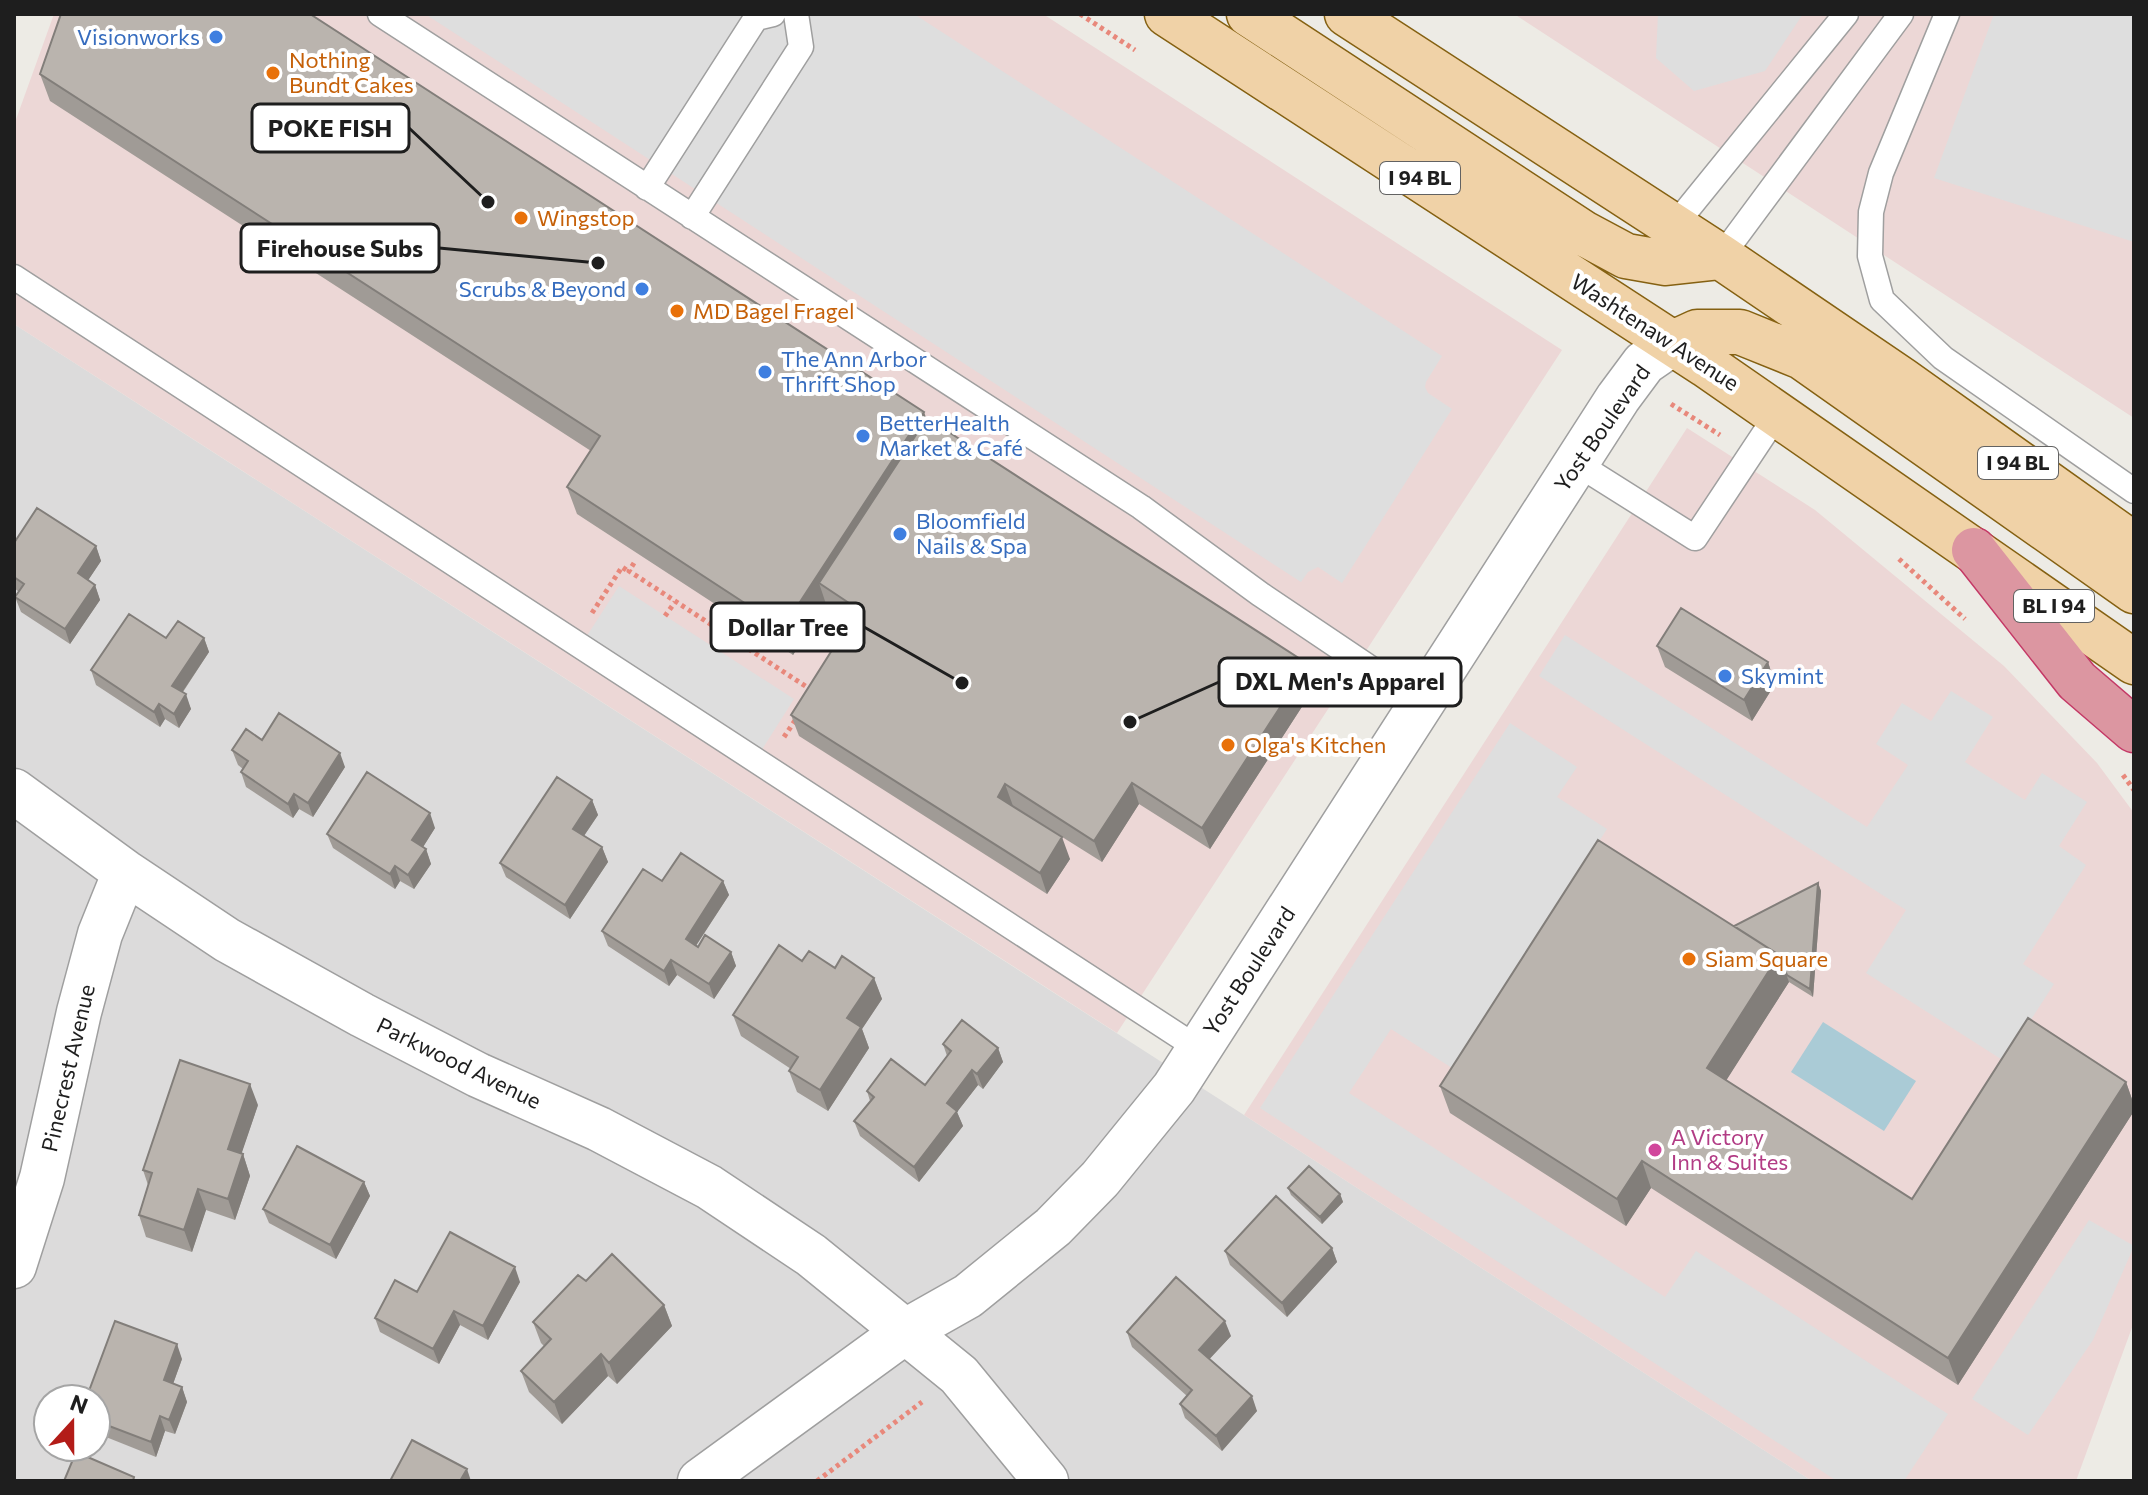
<svg xmlns="http://www.w3.org/2000/svg" width="2148" height="1495" font-family="Commissioner,sans-serif">
<rect width="100%" height="100%" fill="#edebe5"/>
<path fill="#dcdbdb" fill-rule="evenodd" d="M 14,324 L 1244,1115 L 1812,1481 L 14,1481 ZM 48,1399 L 96,1399 L 96,1447 L 48,1447 Z"/>
<path fill="#ecd7d6" d="M 54,14 L 1043,14 L 1562,350 L 1117,1033 L 14,324 L 14,125 Z
M 1514,14 L 2134,14 L 2134,418 Z
M 1687,428 L 1815,510 L 2004,666 L 2097,763 L 2134,813 L 2134,1322 L 2076,1481 L 1812,1481 L 1244,1115 Z"/>
<path fill="#dedede" d="M 425,14 L 914,14 L 1442,356 L 1426,382 L 1425,387 L 1428,393 L 1452,409 L 1342,583 L 1318,567 L 1308,572 L 1301,582 Z
M 1658,14 L 1803,14 L 1765,71 L 1694,91 L 1656,58 Z
M 1994,14 L 2134,14 L 2134,242 L 1934,178 Z
M 619,586 L 794,699 L 756,759 L 581,645 Z
M 1565,635 L 1867,827 L 1908,765 L 1876,744 L 1902,703 L 1931,721 L 1951,691 L 1993,717 L 1965,762 L 2025,800 L 2042,773 L 2087,802 L 2059,846 L 2086,865 L 2023,964 L 2054,984 L 2004,1061 L 1866,973 L 1906,910 L 1539,676 Z
M 1510,723 L 1577,767 L 1557,797 L 1607,829 L 1452,1068 L 1391,1029 L 1349,1093 L 1665,1297 L 1696,1251 L 1948,1414 L 1904,1481 L 1837,1481 L 1260,1108 Z
M 2089,1220 L 2134,1246 L 2093,1340 L 2028,1435 L 1972,1399 Z"/>
<path fill="#aacbd6" d="M 1823,1022 L 1916,1081 L 1884,1131 L 1791,1072 Z"/>
<g fill="none" stroke-linecap="round" stroke-linejoin="round">
<g stroke="#9f9f9f" stroke-width="27">
<path id="lane" d="M 380,14 L 1141,507 L 1260,594 L 1422,703
M 1947,14 L 1881,173 L 1871,212 L 1870,256 L 1882,300 L 1943,358 L 2134,491
M 647,188 L 756,18 L 773,14
M 692,217 L 801,47 L 796,14
M 1674,226 L 1846,14
M 1721,257 L 1901,14
M 14,277 L 1199,1049
M 1576,463 L 1695,538 L 1778,413"/>
</g>
<g stroke="#9f9f9f" stroke-width="47">
<path id="street" d="M 14,791 L 125,872 L 227,940 L 362,1015 L 478,1075 L 599,1129 L 709,1187 L 811,1255 L 959,1375 L 1046,1481
M 14,1266 L 42,1178 L 79,1012 L 100,934 L 125,872
M 700,1481 L 906,1331 L 968,1296 L 1053,1227 L 1100,1179 L 1174,1088 L 1618,398 L 1644,363 L 1673,343"/>
</g>
<g stroke="#856112" stroke-width="47">
<path id="primary" d="M 1167,14 L 1706,365 L 2134,662
M 1249,14 L 1583,233 L 1626,256 L 1666,263 L 1721,257
M 1347,14 L 1721,257 L 1902,380 L 2134,545
M 1673,343 L 1697,332 L 1740,332 L 1802,357 L 2134,591"/>
</g>
<g stroke="#c43966" stroke-width="47">
<path id="highway" d="M 1974,550 L 2077,681 L 2134,730"/>
</g>
<path stroke="#e8887b" stroke-width="5" stroke-dasharray="4 4" stroke-linecap="butt" d="M 1080,14 L 1135,50
M 1671,404 L 1720,435
M 1899,559 L 1965,619
M 634,563 L 629,571 L 813,691
M 592,613 L 622,567 L 628,571
M 665,616 L 675,602
M 712,646 L 721,631
M 784,737 L 796,719
M 2123,775 L 2134,790
M 817,1481 L 922,1402"/>
<use href="#lane" stroke="#fff" stroke-width="24"/>
<use href="#street" stroke="#fff" stroke-width="44"/>
<use href="#primary" stroke="#f0d2a7" stroke-width="44"/>
<use href="#highway" stroke="#dc96a1" stroke-width="44"/>
</g>
<path fill="#a09b96" d="M 40,74 L 927,418 L 1316,685 L 1210,849 L 1139,804 L 1102,862 L 1013,806 L 1070,859 L 1047,894 L 799,736 L 791,715 L 851,620 L 826,604 L 793,655 L 577,514 L 567,487 L 591,451 L 50,101 Z
M 14,543 L 96,546 L 101,561 L 88,580 L 95,585 L 100,600 L 70,644 L 21,612 L 15,597 L 19,592 L 14,588 Z
M 166,638 L 204,638 L 209,652 L 183,692 L 191,709 L 179,728 L 165,719 L 160,727 L 96,685 L 91,670 Z
M 1657,646 L 1768,662 L 1775,684 L 1752,721 L 1665,667 Z
M 262,740 L 345,767 L 313,817 L 299,809 L 293,818 L 246,787 L 241,772 L 243,769 L 238,765 L 232,750 Z
M 592,800 L 598,815 L 584,836 L 602,847 L 608,862 L 570,919 L 506,877 L 500,863 Z
M 435,828 L 423,847 L 426,849 L 431,864 L 414,889 L 400,881 L 395,889 L 333,848 L 327,834 Z
M 662,881 L 723,881 L 729,895 L 696,946 L 731,952 L 736,966 L 714,999 L 677,975 L 669,986 L 608,946 L 602,931 Z
M 1818,883 L 1821,891 L 1813,997 L 1789,982 L 1726,1080 L 1912,1199 L 2126,1082 L 2134,1105 L 2134,1111 L 1958,1385 L 1651,1188 L 1626,1226 L 1450,1113 L 1440,1086 L 1734,926 Z
M 802,961 L 874,978 L 882,999 L 862,1029 L 869,1048 L 828,1111 L 797,1092 L 789,1071 L 791,1069 L 741,1036 L 733,1015 Z
M 943,1044 L 998,1048 L 1003,1062 L 983,1089 L 978,1085 L 957,1112 L 963,1126 L 919,1182 L 860,1136 L 854,1121 L 870,1101 L 867,1091 L 925,1085 L 947,1056 Z
M 258,1105 L 241,1154 L 243,1154 L 250,1176 L 235,1220 L 206,1210 L 192,1252 L 146,1237 L 139,1215 L 148,1185 L 143,1170 Z
M 364,1182 L 370,1196 L 336,1259 L 269,1223 L 263,1209 Z
M 1288,1188 L 1340,1194 L 1343,1202 L 1322,1224 L 1291,1195 Z
M 1332,1248 L 1337,1262 L 1287,1317 L 1230,1265 L 1225,1251 Z
M 586,1281 L 664,1305 L 672,1326 L 617,1384 L 608,1376 L 562,1424 L 529,1392 L 521,1371 L 544,1346 L 541,1343 L 533,1322 Z
M 520,1282 L 488,1340 L 460,1325 L 439,1364 L 380,1332 L 375,1318 L 417,1292 Z
M 1127,1332 L 1231,1336 L 1209,1359 L 1257,1411 L 1222,1451 L 1185,1418 L 1180,1404 L 1187,1396 L 1132,1347 Z
M 182,1359 L 173,1384 L 182,1387 L 187,1402 L 175,1434 L 165,1431 L 156,1457 L 96,1433 L 96,1399 Z"/>
<path fill="#827e7a" d="M 924,412 L 934,439 L 819,583 L 826,604 L 793,655 L 783,628 Z
M 96,546 L 101,561 L 83,588 L 78,573 Z
M 95,585 L 100,600 L 70,644 L 65,629 Z
M 204,638 L 209,652 L 177,700 L 172,686 Z
M 1768,662 L 1775,684 L 1752,721 L 1744,700 Z
M 1308,664 L 1316,685 L 1210,849 L 1202,828 Z
M 186,694 L 191,709 L 179,728 L 174,714 Z
M 159,704 L 165,719 L 160,727 L 154,712 Z
M 340,753 L 345,767 L 313,817 L 308,803 Z
M 1132,783 L 1139,804 L 1102,862 L 1094,841 Z
M 1005,784 L 1013,806 L 998,797 Z
M 294,794 L 299,809 L 293,818 L 288,804 Z
M 592,800 L 598,815 L 579,843 L 573,829 Z
M 430,813 L 435,828 L 418,855 L 412,840 Z
M 1062,837 L 1070,859 L 1047,894 L 1040,873 Z
M 602,847 L 608,862 L 570,919 L 565,905 Z
M 426,849 L 431,864 L 414,889 L 408,875 Z
M 395,866 L 400,881 L 395,889 L 390,874 Z
M 723,881 L 729,895 L 691,953 L 686,939 Z
M 1818,883 L 1821,891 L 1813,997 L 1810,989 Z
M 731,952 L 736,966 L 714,999 L 709,984 Z
M 1779,955 L 1789,982 L 1717,1095 L 1707,1068 Z
M 671,960 L 677,975 L 669,986 L 664,971 Z
M 874,978 L 882,999 L 862,1029 L 869,1048 L 828,1111 L 820,1090 L 847,1018 Z
M 998,1048 L 1003,1062 L 983,1089 L 977,1074 Z
M 972,1070 L 978,1085 L 957,1112 L 963,1126 L 919,1182 L 914,1167 L 947,1103 Z
M 2126,1082 L 2134,1105 L 2134,1111 L 1958,1385 L 1948,1358 Z
M 250,1084 L 258,1105 L 236,1170 L 228,1149 Z
M 243,1154 L 250,1176 L 235,1220 L 228,1199 Z
M 1642,1161 L 1651,1188 L 1626,1226 L 1617,1199 Z
M 364,1182 L 370,1196 L 336,1259 L 330,1245 Z
M 198,1189 L 206,1210 L 192,1252 L 184,1230 Z
M 1340,1194 L 1343,1202 L 1322,1224 L 1320,1217 Z
M 1332,1248 L 1337,1262 L 1287,1317 L 1282,1303 Z
M 515,1267 L 520,1282 L 488,1340 L 483,1326 Z
M 664,1305 L 672,1326 L 617,1384 L 609,1363 Z
M 454,1311 L 460,1325 L 439,1364 L 433,1349 Z
M 1225,1321 L 1231,1336 L 1204,1365 L 1199,1350 Z
M 177,1344 L 182,1359 L 169,1395 L 164,1380 Z
M 601,1354 L 608,1376 L 562,1424 L 554,1402 Z
M 182,1387 L 187,1402 L 175,1434 L 169,1420 Z
M 1252,1396 L 1257,1411 L 1222,1451 L 1216,1436 Z
M 160,1416 L 165,1431 L 156,1457 L 151,1442 Z
M 467,1469 L 471,1481 L 460,1481 Z"/>
<path fill="#bab4ae" stroke="#827e7a" stroke-width="2" d="M 61,14 L 310,14 L 924,412 L 783,628 L 567,487 L 600,436 L 40,74 Z
M 927,418 L 1308,664 L 1202,828 L 1132,783 L 1094,841 L 1005,784 L 998,797 L 1062,837 L 1040,873 L 791,715 L 858,609 L 819,583 Z
M 37,508 L 96,546 L 78,573 L 95,585 L 65,629 L 15,597 L 24,584 L 14,577 L 14,543 Z
M 1681,608 L 1768,662 L 1744,700 L 1657,646 Z
M 129,614 L 166,638 L 178,621 L 204,638 L 172,686 L 186,694 L 174,714 L 159,704 L 154,712 L 91,670 Z
M 279,713 L 340,753 L 308,803 L 294,794 L 288,804 L 241,772 L 248,761 L 232,750 L 246,729 L 262,740 Z
M 367,772 L 430,813 L 412,840 L 426,849 L 408,875 L 395,866 L 390,874 L 327,834 Z
M 557,777 L 592,800 L 573,829 L 602,847 L 565,905 L 500,863 Z
M 1598,840 L 1779,955 L 1707,1068 L 1912,1199 L 2028,1018 L 2126,1082 L 1948,1358 L 1642,1161 L 1617,1199 L 1440,1086 Z
M 681,853 L 723,881 L 686,939 L 698,947 L 705,935 L 731,952 L 709,984 L 671,960 L 664,971 L 602,931 L 643,869 L 662,881 Z
M 1818,883 L 1810,989 L 1787,975 L 1779,955 L 1734,926 Z
M 779,945 L 802,961 L 809,951 L 835,968 L 842,956 L 874,978 L 847,1018 L 861,1027 L 820,1090 L 789,1071 L 798,1057 L 733,1015 Z
M 962,1020 L 998,1048 L 977,1074 L 972,1070 L 947,1103 L 957,1111 L 914,1167 L 854,1121 L 874,1097 L 867,1091 L 891,1059 L 925,1085 L 951,1051 L 943,1044 Z
M 180,1060 L 250,1084 L 228,1149 L 243,1154 L 228,1199 L 198,1189 L 184,1230 L 139,1215 L 152,1173 L 143,1170 Z
M 297,1146 L 364,1182 L 330,1245 L 263,1209 Z
M 1309,1166 L 1340,1194 L 1320,1217 L 1288,1188 Z
M 1276,1196 L 1332,1248 L 1282,1303 L 1225,1251 Z
M 450,1232 L 515,1267 L 483,1326 L 454,1311 L 433,1349 L 375,1318 L 395,1280 L 417,1292 Z
M 612,1254 L 664,1305 L 609,1363 L 601,1354 L 554,1402 L 521,1371 L 551,1339 L 533,1322 L 578,1275 L 586,1281 Z
M 1176,1277 L 1225,1321 L 1199,1350 L 1252,1396 L 1216,1436 L 1180,1404 L 1192,1390 L 1127,1332 Z
M 115,1321 L 177,1344 L 164,1380 L 182,1387 L 169,1420 L 160,1416 L 151,1442 L 96,1421 L 96,1399 L 86,1399 Z
M 412,1440 L 467,1469 L 460,1481 L 390,1481 Z
M 76,1452 L 134,1477 L 133,1481 L 64,1481 Z"/>
<g fill="#3f7fe0" stroke="#fff" stroke-width="3">
<circle cx="216" cy="37" r="8"/>
<circle cx="642" cy="289" r="8"/>
<circle cx="765" cy="372" r="8"/>
<circle cx="863" cy="436" r="8"/>
<circle cx="900" cy="534" r="8"/>
<circle cx="1725" cy="676" r="8"/>
</g>
<g fill="#e8710a" stroke="#fff" stroke-width="3">
<circle cx="273" cy="73" r="8"/>
<circle cx="521" cy="218" r="8"/>
<circle cx="677" cy="311" r="8"/>
<circle cx="1228" cy="745" r="8"/>
<circle cx="1689" cy="959" r="8"/>
</g>
<circle fill="#d1479c" stroke="#fff" stroke-width="3" cx="1655" cy="1150" r="8"/>
<g text-anchor="middle" stroke-width="8" stroke-linejoin="round" paint-order="stroke">
<g fill="#fff" stroke="#626262" stroke-width="2">
<rect x="1380" y="162" width="80" height="32" rx="6"/>
<rect x="1978" y="447" width="80" height="32" rx="6"/>
<rect x="2014" y="590" width="80" height="32" rx="6"/>
</g>
<g font-size="20" font-weight="bold" fill="#1e1e1e">
<text x="1420" y="185">I 94 BL</text>
<text x="2018" y="470">I 94 BL</text>
<text x="2054" y="613">BL I 94</text>
</g>
<g font-size="22" fill="#366cbe" stroke="#fff" text-anchor="start">
<text x="200" y="45" text-anchor="end">Visionworks</text>
<text x="626" y="297" text-anchor="end">Scrubs &amp; Beyond</text>
<text x="781" y="367">The Ann Arbor<tspan x="781" dy="25">Thrift Shop</tspan></text>
<text x="879" y="431">BetterHealth<tspan x="879" dy="25">Market &amp; Café</tspan></text>
<text x="916" y="529">Bloomfield<tspan x="916" dy="25">Nails &amp; Spa</tspan></text>
<text x="1741" y="684">Skymint</text>
</g>
<g font-size="22" fill="#c56008" stroke="#fff" text-anchor="start">
<text x="289" y="68">Nothing<tspan x="289" dy="25">Bundt Cakes</tspan></text>
<text x="537" y="226">Wingstop</text>
<text x="693" y="319">MD Bagel Fragel</text>
<text x="1244" y="753">Olga's Kitchen</text>
<text x="1705" y="967">Siam Square</text>
</g>
<g font-size="22" fill="#1e1e1e" stroke="#fff">
<text transform="translate(1655 332) rotate(33)" y="8">Washtenaw Avenue</text>
<text transform="translate(1602 428) rotate(-55)" y="8">Yost Boulevard</text>
<text transform="translate(1249 971) rotate(-57)" y="8">Yost Boulevard</text>
<text transform="translate(459 1063) rotate(26)" y="8">Parkwood Avenue</text>
<text transform="translate(68 1068) rotate(-77)" y="8">Pinecrest Avenue</text>
</g>
<g font-size="22" fill="#b23c85" stroke="#fff" text-anchor="start">
<text x="1671" y="1145">A Victory<tspan x="1671" dy="25">Inn &amp; Suites</tspan></text>
</g>
</g>
<path fill="none" stroke="#1e1e1e" stroke-width="3" d="M488 202L409 128M598 263L439 248M962 683L864 627M1130 722L1219 682"/>
<g fill="#1e1e1e" stroke="#fff" stroke-width="3">
<circle cx="488" cy="202" r="8"/>
<circle cx="598" cy="263" r="8"/>
<circle cx="962" cy="683" r="8"/>
<circle cx="1130" cy="722" r="8"/>
</g>
<g fill="#fff" stroke="#1e1e1e" stroke-width="3">
<rect x="252" y="104" width="157" height="48" rx="8"/>
<rect x="241" y="224" width="198" height="48" rx="8"/>
<rect x="711" y="603" width="153" height="48" rx="8"/>
<rect x="1219" y="658" width="242" height="48" rx="8"/>
</g>
<g font-size="24" text-anchor="middle" font-weight="bold" fill="#1e1e1e">
<text x="330" y="137">POKE FISH</text>
<text x="340" y="257">Firehouse Subs</text>
<text x="788" y="636">Dollar Tree</text>
<text x="1340" y="690">DXL Men's Apparel</text>
</g>
<rect width="2148" height="1495" fill="none" stroke="#1e1e1e" stroke-width="32"/>
<g transform="translate(72 1423) rotate(21)"><circle r="38" fill="#ffffff" stroke="#a5a5a5" stroke-width="2"/>
<path d="M0-6L14 30L0 20L-14 30Z" fill="#b31c18"/>
<text y="-12" font-size="22" font-weight="bold" text-anchor="middle" fill="#1e1e1e">N</text>
</g>
</svg>
